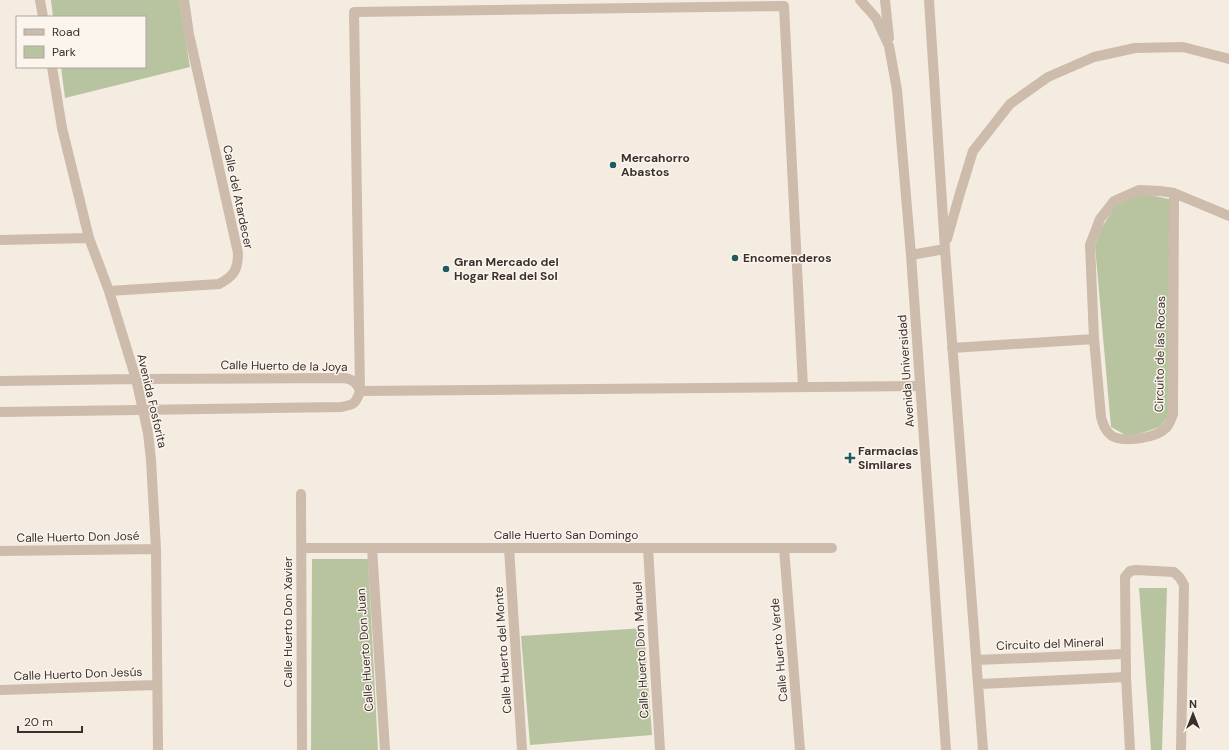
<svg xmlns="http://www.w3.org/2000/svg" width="1229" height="750" font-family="'DM Sans',sans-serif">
<rect width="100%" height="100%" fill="#f4ebe1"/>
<path fill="#b8c4a0" d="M 51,0 L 179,0 L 190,67 L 65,98 L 61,67 L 145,67 L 145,17 L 53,17 Z
M 1141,193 L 1169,199 L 1170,414 L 1160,427 L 1129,437 L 1111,427 L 1095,246 L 1102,227 L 1115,206 Z
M 312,559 L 368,559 L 378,750 L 311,750 Z
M 1139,588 L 1167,588 L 1162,750 L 1151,750 Z
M 644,628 L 652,735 L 530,745 L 521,636 Z"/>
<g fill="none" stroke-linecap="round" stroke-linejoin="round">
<path stroke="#cdbbac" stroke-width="10" d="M 803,387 L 784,6 L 354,12 L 360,391 L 920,386"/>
<path stroke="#cdbbac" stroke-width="10" d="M 40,0 L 43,17
M 860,0 L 876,18 L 889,46 L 897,90 L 911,255 L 946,750
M 885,0 L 889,38
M 929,0 L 945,249 L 983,750
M 52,67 L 62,128 L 89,238 L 109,291 L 136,379 L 148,433 L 151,460 L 156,549 L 158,750
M 1174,193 L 1173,414 C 1171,419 1170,424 1166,428 C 1156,438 1124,443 1112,436 C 1105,431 1103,424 1101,417 L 1094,339 L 1090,245 L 1100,219 L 1114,201 L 1139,190 L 1160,191 L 1174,193 L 1229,216
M 947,239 L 960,193 L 973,151 L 1010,104 L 1048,77 L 1094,57 L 1135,48 L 1183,47 L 1229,59
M 0,240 L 89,238
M 911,255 L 945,249
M 109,291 L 219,284 C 234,276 238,270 238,253 L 189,34 L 184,0
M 952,348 L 1094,339
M 0,381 L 136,379 L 344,378 C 353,379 357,383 360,391 C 356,404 353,405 341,407 L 0,412
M 301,494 L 302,750
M 301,548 L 832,548
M 372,548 L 385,750
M 509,548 L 522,750
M 648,548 L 660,750
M 784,548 L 800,750
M 0,551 L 156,549
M 977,660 L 1125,654
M 979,684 L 1126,677
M 0,690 L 157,685
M 1130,750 L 1126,677 L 1125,577 L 1130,571 L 1136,570 L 1174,572 L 1180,578 L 1184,585 L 1181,750"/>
</g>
<g fill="#1f5a5e" stroke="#fbf5ee" stroke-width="1.5">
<circle cx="613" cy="165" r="4"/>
<circle cx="735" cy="258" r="4"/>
<circle cx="446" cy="269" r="4"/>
<path d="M848 452h4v4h4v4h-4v4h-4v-4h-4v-4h4z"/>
</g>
<g text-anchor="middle" stroke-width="3" stroke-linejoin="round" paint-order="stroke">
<g font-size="12" font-weight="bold" fill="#3b302b" stroke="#fbf5ee" text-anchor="start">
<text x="621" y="162">Mercahorro<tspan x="621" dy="14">Abastos</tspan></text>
<text x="743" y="262">Encomenderos</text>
<text x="454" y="266">Gran Mercado del<tspan x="454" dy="14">Hogar Real del Sol</tspan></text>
<text x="858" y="455">Farmacias<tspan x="858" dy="14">Similares</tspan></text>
</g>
<g font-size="12" fill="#3b302b" stroke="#fbf5ee">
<text transform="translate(238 197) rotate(78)" y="4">Calle del Atardecer</text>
<text transform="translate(1160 354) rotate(-89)" y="4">Circuito de las Rocas</text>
<text transform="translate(284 366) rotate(1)" y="4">Calle Huerto de la Joya</text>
<text transform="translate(906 371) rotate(-94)" y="4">Avenida Universidad</text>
<text transform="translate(152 401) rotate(77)" y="4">Avenida Fosforita</text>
<text x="566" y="539">Calle Huerto San Domingo</text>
<text transform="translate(78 537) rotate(-1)" y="4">Calle Huerto Don José</text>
<text transform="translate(288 622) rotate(-90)" y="4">Calle Huerto Don Xavier</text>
<text transform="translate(1050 644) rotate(-2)" y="4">Circuito del Mineral</text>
<text transform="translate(365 650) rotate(-94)" y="4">Calle Huerto Don Juan</text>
<text transform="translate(503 650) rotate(-94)" y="4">Calle Huerto del Monte</text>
<text transform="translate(641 650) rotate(-93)" y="4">Calle Huerto Don Manuel</text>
<text transform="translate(779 650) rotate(-95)" y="4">Calle Huerto Verde</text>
<text transform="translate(78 674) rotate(-2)" y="4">Calle Huerto Don Jesús</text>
</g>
</g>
<rect x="16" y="16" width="130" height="52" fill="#fbf5ee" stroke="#aea6a0"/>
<rect x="24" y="29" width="20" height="6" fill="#cdbbac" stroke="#aea6a0"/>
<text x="52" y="36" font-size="12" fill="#3b302b">Road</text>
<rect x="24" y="46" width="20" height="12" fill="#b8c4a0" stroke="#aea6a0"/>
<text x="52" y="56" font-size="12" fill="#3b302b">Park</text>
<g transform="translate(1193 714)" stroke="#fbf5ee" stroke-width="3" paint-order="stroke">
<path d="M0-3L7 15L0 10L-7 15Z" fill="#3b302b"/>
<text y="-6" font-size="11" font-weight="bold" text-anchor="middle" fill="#3b302b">N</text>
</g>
<path d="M18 726v6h64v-6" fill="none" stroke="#3b302b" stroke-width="2"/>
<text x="24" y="726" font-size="12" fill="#3b302b" stroke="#fbf5ee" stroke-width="3" paint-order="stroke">20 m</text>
</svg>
